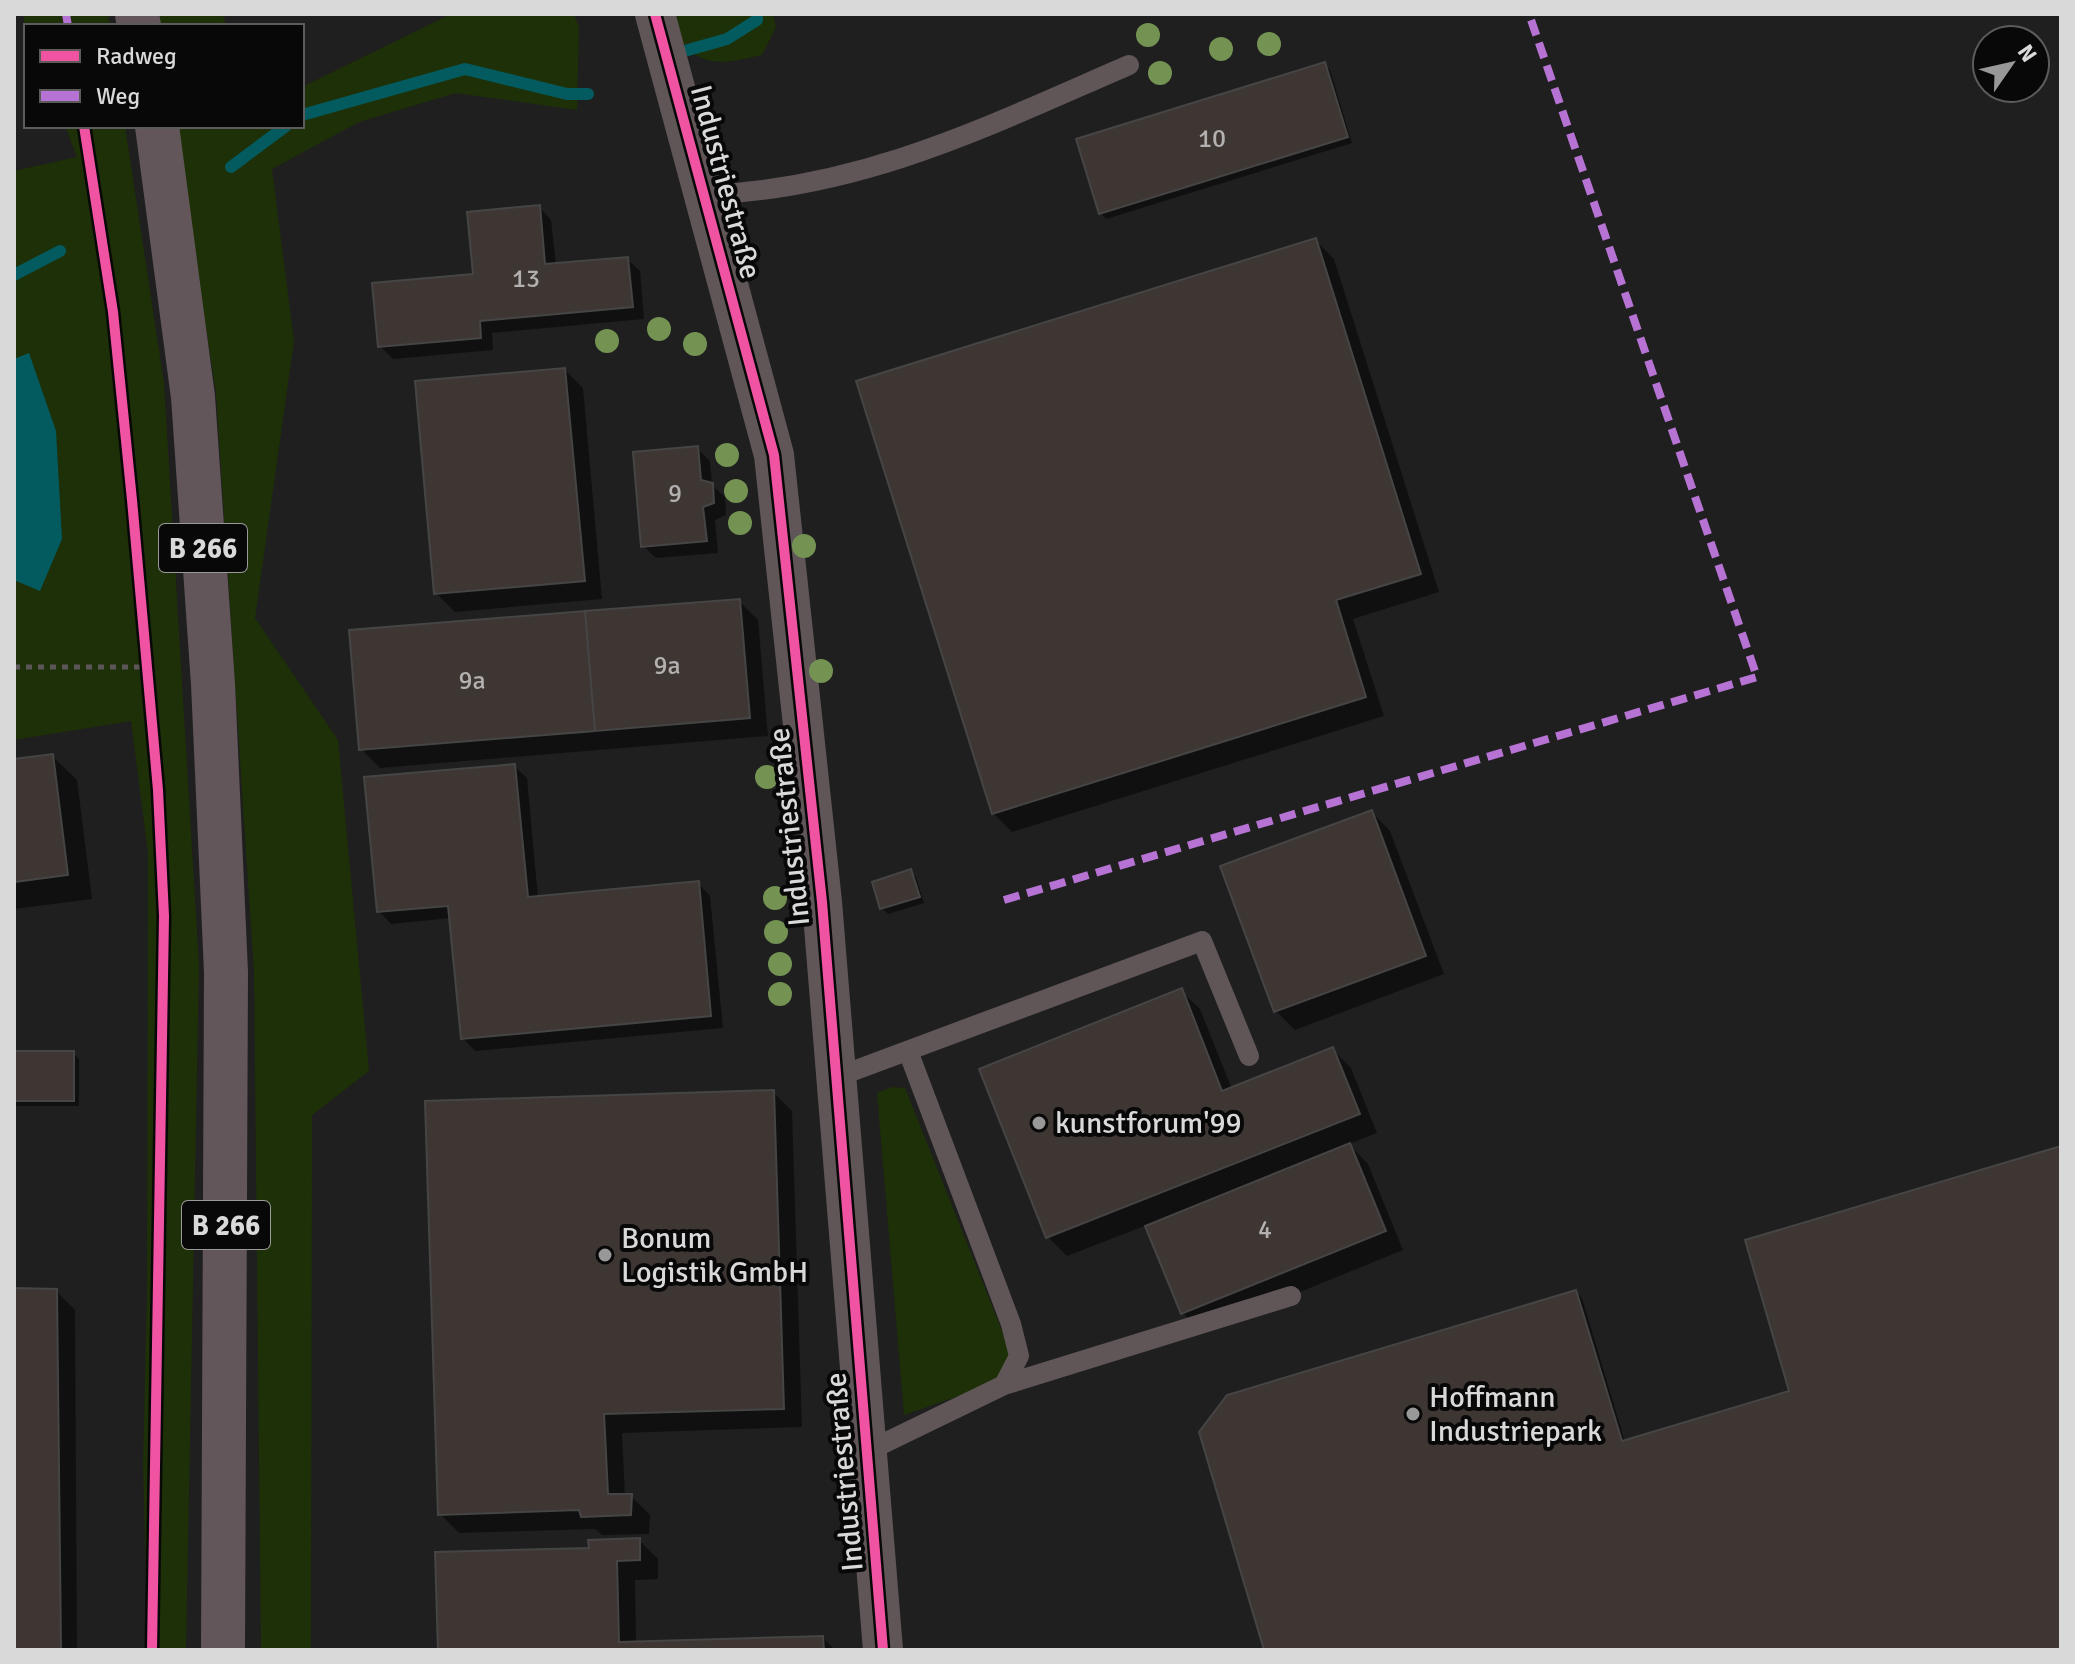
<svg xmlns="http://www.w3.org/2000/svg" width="2075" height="1664" font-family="Signika,sans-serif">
<rect width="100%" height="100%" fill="#1f1f1f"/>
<path fill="#1e3007" d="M 23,14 L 108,14 L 110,26 L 26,26 L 26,30 Z
M 157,14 L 223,14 L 226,26 L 159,26 Z
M 451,14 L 574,14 L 579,27 L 577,110 L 456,93 L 359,122 L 272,169 L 294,341 L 255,618 L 338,740 L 369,1071 L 312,1115 L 311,1650 L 261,1650 L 254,973 L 216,393 L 175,126 L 302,126 L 302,87 Z
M 675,14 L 773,14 L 776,27 L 762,55 C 721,64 705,69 674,37 Z
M 65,126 L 125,126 L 164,383 L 199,965 L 186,1650 L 148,1650 L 143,1464 L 147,1294 L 148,853 L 131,721 L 14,740 L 14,171 L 77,157 Z
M 892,1087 L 905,1088 L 1010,1351 L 999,1382 L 904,1415 L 877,1093 Z"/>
<path fill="#035b60" d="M 29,353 L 56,431 L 62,539 L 40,591 L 14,580 L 14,359 Z"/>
<path fill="#0007" d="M 1324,64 L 1330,70 L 1352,143 L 1106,219 L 1101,213 Z
M 539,207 L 551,220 L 556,265 L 627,259 L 640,271 L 644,319 L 492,333 L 493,350 L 393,359 L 380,346 L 475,276 Z
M 1315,240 L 1334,259 L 1439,592 L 1353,619 L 1384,716 L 1012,832 L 993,813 Z
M 565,370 L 583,388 L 602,599 L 455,612 L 436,593 Z
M 698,449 L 710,461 L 712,485 L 725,497 L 726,515 L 715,520 L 718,553 L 656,558 L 643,546 Z
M 739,601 L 758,620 L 768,736 L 380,768 L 361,749 Z
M 52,756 L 77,780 L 92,899 L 14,909 L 14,761 Z
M 514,766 L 527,778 L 538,898 L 698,883 L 710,896 L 723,1028 L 475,1051 L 463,1038 L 451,918 L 391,924 L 379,911 Z
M 1372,812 L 1390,831 L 1444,974 L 1295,1030 L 1276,1011 Z
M 911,872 L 916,877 L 924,903 L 888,914 L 882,908 L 874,883 Z
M 1181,991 L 1200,1009 L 1232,1089 L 1332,1049 L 1351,1068 L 1377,1133 L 1349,1144 L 1368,1164 L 1403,1250 L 1202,1332 L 1183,1313 L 1147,1225 L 1067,1256 L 1048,1237 L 981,1070 Z
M 14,1053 L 73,1053 L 79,1059 L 79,1106 L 14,1106 Z
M 773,1092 L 792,1111 L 802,1427 L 622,1433 L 625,1496 L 631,1496 L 650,1515 L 649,1534 L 602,1535 L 595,1529 L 459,1533 L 440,1514 Z
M 2061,1148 L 2061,1650 L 1266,1650 L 1576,1292 L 1582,1298 L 1625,1442 L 1792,1392 Z
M 14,1290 L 56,1291 L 75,1310 L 77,1650 L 14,1650 Z
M 639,1540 L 658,1559 L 658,1579 L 635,1580 L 636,1643 L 823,1638 L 835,1650 L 440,1650 L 592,1550 Z"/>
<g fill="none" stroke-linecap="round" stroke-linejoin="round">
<path stroke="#035b60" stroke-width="12" d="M 688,50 L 727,39 L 757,20 L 757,14
M 302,115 L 465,69 L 567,94 L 588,94
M 231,167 L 286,126
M 14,275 L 60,251"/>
</g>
<path fill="#3e3633" stroke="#464545" stroke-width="2" d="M 1325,62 L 1348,137 L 1099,214 L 1076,139 Z
M 540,205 L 545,264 L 628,257 L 633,307 L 480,321 L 481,338 L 378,347 L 372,283 L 473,274 L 467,212 Z
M 1316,238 L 1421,574 L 1336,600 L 1366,697 L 992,814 L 856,381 Z
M 565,368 L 585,581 L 434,594 L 415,381 Z
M 698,446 L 701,480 L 713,483 L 714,503 L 703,507 L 707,541 L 641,547 L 633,452 Z
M 740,599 L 750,718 L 595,731 L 585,611 Z
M 585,611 L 595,731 L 359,750 L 349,630 Z
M 53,754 L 68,875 L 14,882 L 14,759 Z
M 515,764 L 528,897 L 699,881 L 711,1016 L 461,1039 L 448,906 L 377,912 L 364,777 Z
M 1372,810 L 1426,956 L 1274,1012 L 1220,866 Z
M 911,869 L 920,897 L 880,909 L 872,882 Z
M 1182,988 L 1222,1091 L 1333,1047 L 1360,1114 L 1046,1238 L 979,1069 Z
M 14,1051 L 74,1051 L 74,1101 L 14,1101 Z
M 774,1090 L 784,1409 L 604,1414 L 608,1494 L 632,1494 L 631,1515 L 581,1517 L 579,1510 L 438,1515 L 425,1101 Z
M 1350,1143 L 1386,1231 L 1181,1314 L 1145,1226 Z
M 2061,1146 L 2061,1650 L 1264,1650 L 1199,1432 L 1227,1395 L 1576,1290 L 1622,1441 L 1789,1391 L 1745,1240 Z
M 14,1288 L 57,1289 L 61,1650 L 14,1650 Z
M 640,1538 L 640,1560 L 617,1561 L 619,1642 L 823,1636 L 824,1650 L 438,1650 L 435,1552 L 589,1548 L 588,1540 Z"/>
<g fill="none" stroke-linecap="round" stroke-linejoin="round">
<path stroke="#5d5658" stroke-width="5" stroke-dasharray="6 6" stroke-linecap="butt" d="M 14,667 L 145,667"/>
<path stroke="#605658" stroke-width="20" d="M 705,195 C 864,188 986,127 1129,65
M 837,1077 L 1202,941 L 1249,1056
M 1004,1385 L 1291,1296
M 866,1452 L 1004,1385 L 1019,1356 L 1011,1324 L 908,1051"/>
<path stroke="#605658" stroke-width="40" d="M 655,14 L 774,455 L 822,902 L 883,1650"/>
<path stroke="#62565a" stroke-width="44" d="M 137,14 L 139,26
M 157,126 L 193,397 L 213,684 L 226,972 L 223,1650"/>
<path stroke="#b673d3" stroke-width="8" stroke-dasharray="16 8" stroke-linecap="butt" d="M 66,14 L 68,26
M 1004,900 L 1757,677 L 1529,14"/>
<g stroke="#090809" stroke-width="15">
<path id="cycleway" d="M 655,14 L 774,455 L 822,902 L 883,1650
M 84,126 L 113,312 L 132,500 L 158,790 L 164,916 L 152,1650"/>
</g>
<use href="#cycleway" stroke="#f153a3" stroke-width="10"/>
</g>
<g fill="#749353">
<circle cx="1148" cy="35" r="12"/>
<circle cx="1269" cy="44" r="12"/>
<circle cx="1221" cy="49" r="12"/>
<circle cx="1160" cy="73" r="12"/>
<circle cx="659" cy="329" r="12"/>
<circle cx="607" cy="341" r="12"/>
<circle cx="695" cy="344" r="12"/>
<circle cx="727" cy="455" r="12"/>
<circle cx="736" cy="491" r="12"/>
<circle cx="740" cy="523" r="12"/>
<circle cx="804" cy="546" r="12"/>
<circle cx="821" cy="671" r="12"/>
<circle cx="767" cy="777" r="12"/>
<circle cx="775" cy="898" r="12"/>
<circle cx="776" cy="932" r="12"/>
<circle cx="780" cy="964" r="12"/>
<circle cx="780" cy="994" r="12"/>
</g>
<g fill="#999899" stroke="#090809" stroke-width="3">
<circle cx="1039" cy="1123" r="8"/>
<circle cx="605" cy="1255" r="8"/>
<circle cx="1413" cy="1414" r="8"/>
</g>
<g text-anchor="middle" stroke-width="8" stroke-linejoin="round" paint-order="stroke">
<g font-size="26" fill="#b3b0b0">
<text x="1212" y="147">10</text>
<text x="526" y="287">13</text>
<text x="675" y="502">9</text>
<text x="667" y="674">9a</text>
<text x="472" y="689">9a</text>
<text x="1265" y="1238">4</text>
</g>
<g fill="#090809" stroke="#9b9a9b" stroke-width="2">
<rect x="159" y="524" width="88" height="48" rx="6"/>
<rect x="182" y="1201" width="88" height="48" rx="6"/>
</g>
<g font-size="28" font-weight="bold" fill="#dad9da">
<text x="203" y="558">B 266</text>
<text x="226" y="1235">B 266</text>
</g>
<g font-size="30" fill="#dad9da" stroke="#090809">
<text transform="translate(726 182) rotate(75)" y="10">Industriestraße</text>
<text transform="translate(789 827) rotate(-96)" y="10">Industriestraße</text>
<text transform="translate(844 1472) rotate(-95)" y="10">Industriestraße</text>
</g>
<g font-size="30" fill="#dad9da" stroke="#090809" text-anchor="start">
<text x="1055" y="1133">kunstforum'99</text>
<text x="621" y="1248">Bonum<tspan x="621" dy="34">Logistik GmbH</tspan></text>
<text x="1429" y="1407">Hoffmann<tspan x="1429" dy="34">Industriepark</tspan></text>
</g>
</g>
<rect width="2075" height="1664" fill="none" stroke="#dad9da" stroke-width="32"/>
<rect x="24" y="24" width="280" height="104" fill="#090809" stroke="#5d5c5d" stroke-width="2"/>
<rect x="40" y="50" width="40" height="12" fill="#f153a3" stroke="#5d5c5d" stroke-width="2"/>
<text x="96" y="64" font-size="24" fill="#dad9da">Radweg</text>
<rect x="40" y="90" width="40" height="12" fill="#b673d3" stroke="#5d5c5d" stroke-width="2"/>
<text x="96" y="104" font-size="24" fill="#dad9da">Weg</text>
<g transform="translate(2011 64) rotate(56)"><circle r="38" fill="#090809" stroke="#5d5c5d" stroke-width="2"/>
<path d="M0-6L14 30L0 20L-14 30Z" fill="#999899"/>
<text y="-12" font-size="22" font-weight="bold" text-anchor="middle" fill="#dad9da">N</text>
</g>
</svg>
